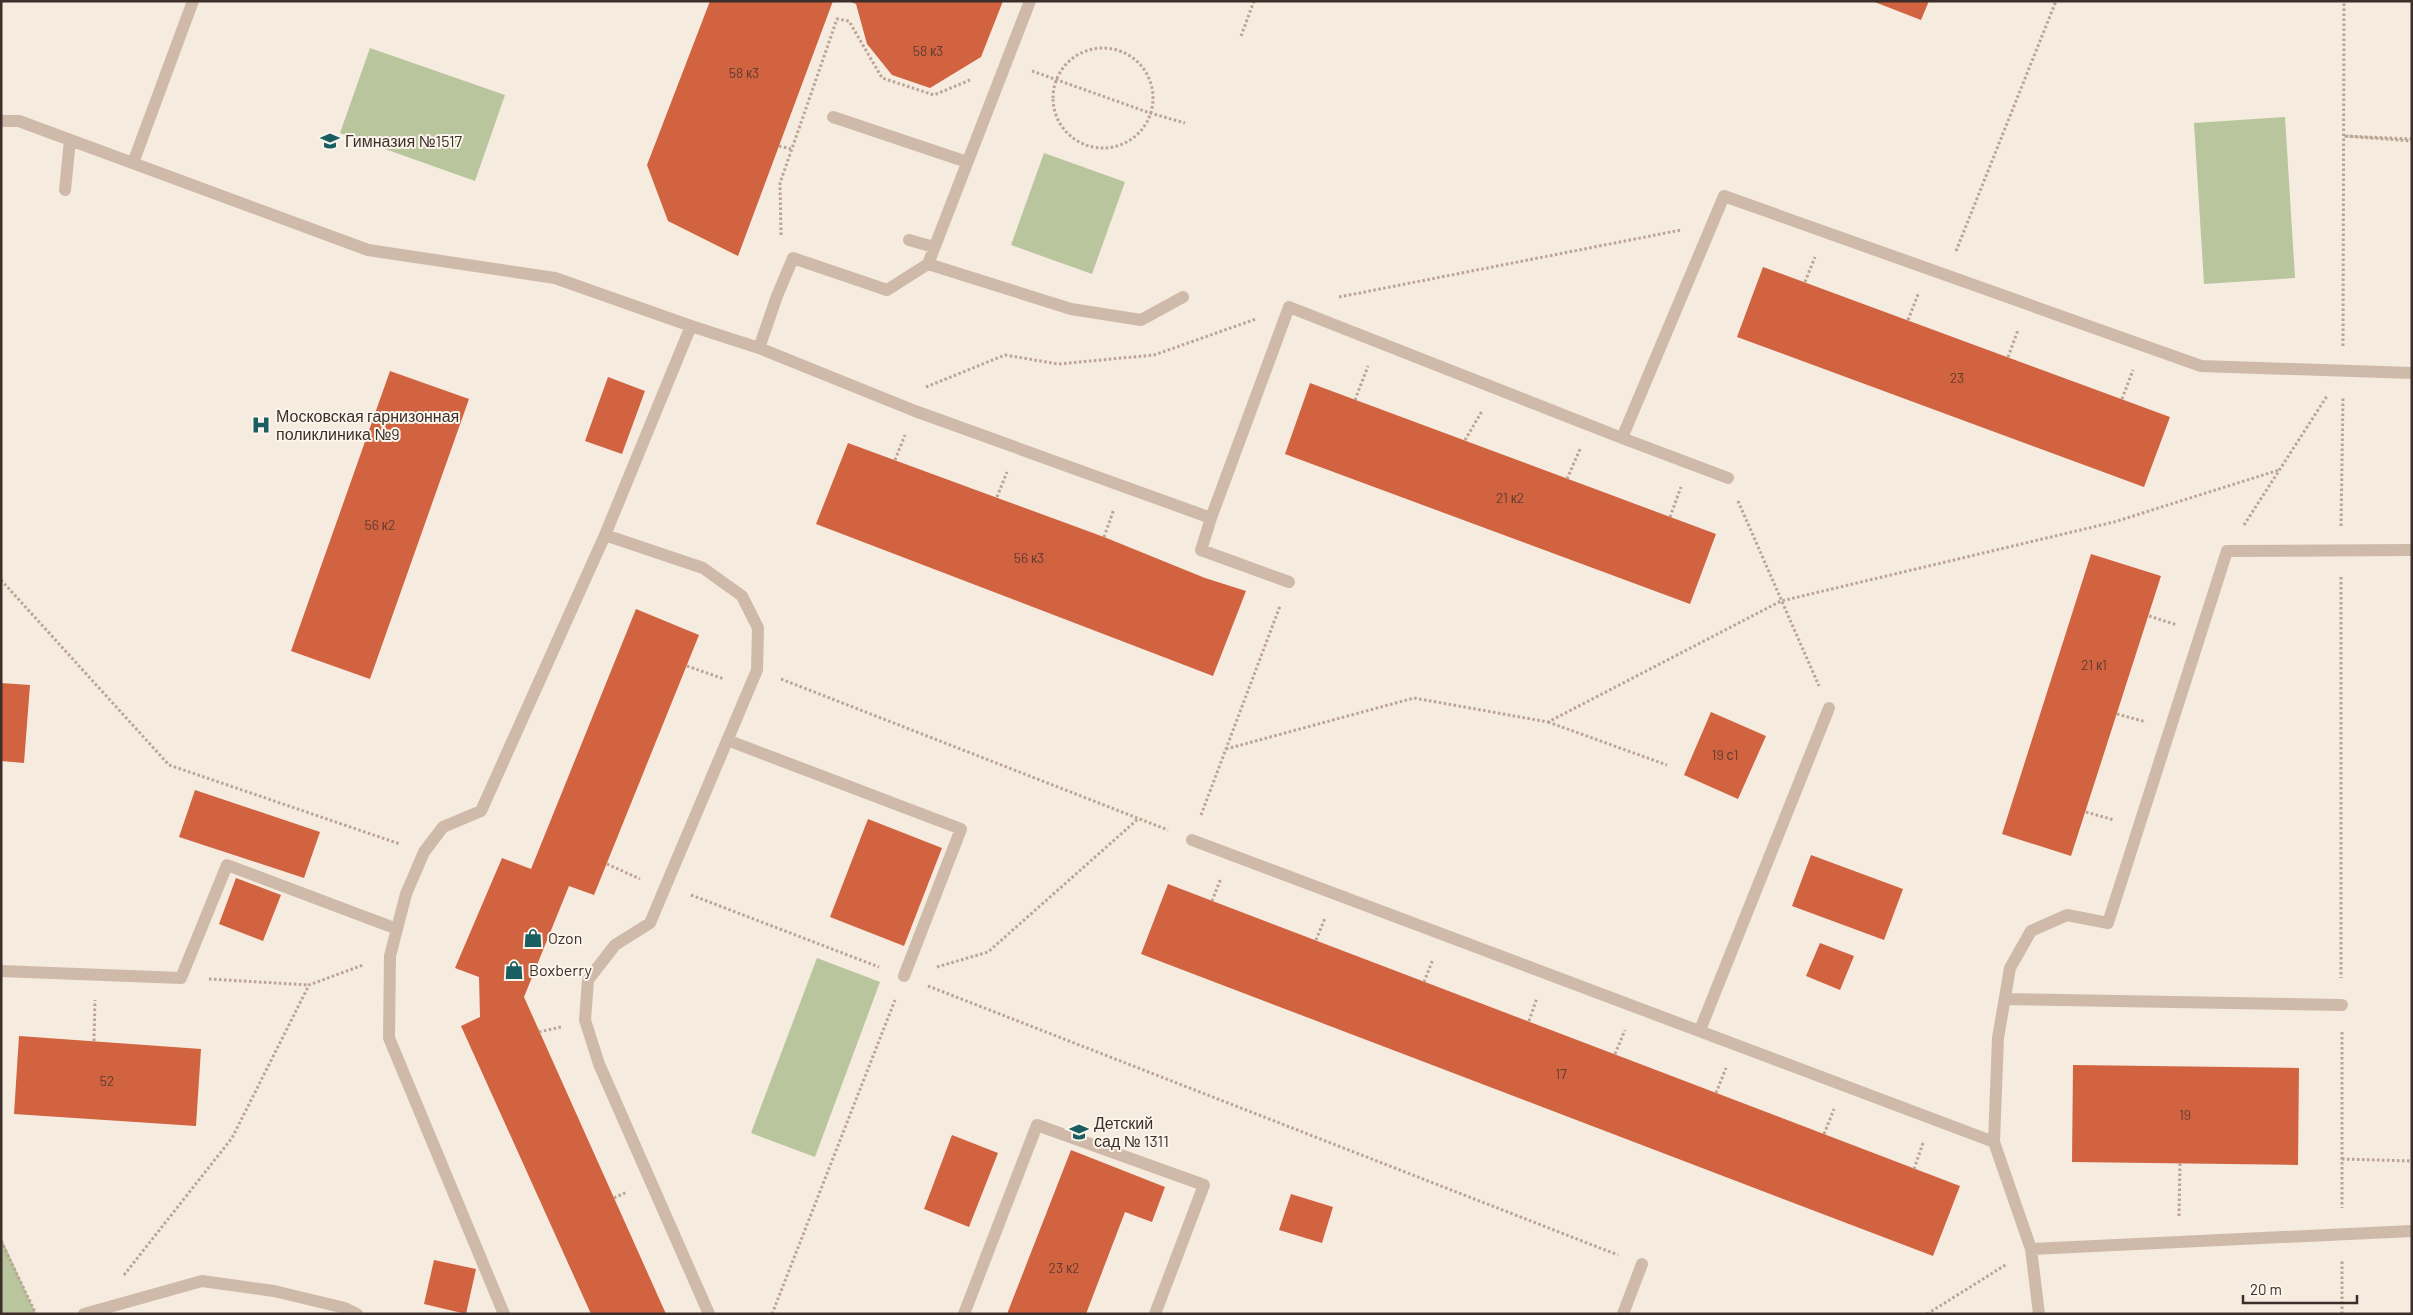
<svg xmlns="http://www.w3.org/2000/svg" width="2413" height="1315" font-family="Barlow,sans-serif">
<rect width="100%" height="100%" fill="#f5ebdf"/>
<path fill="#b9c69d" d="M 370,48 L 505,95 L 475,181 L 340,133 Z
M 2285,117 L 2295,278 L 2204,284 L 2194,123 Z
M 1044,153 L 1125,182 L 1092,274 L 1011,245 Z
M 817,958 L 880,982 L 815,1157 L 751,1133 Z
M 1,1237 L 36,1314 L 1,1314 Z"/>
<path fill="#d16341" d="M 710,1 L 833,1 L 738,256 L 668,221 L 647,165 Z
M 848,1 L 1003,1 L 981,57 L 930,88 L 892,75 L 867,44 L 856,4 Z
M 1872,1 L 1929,1 L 1921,20 Z
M 1763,267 L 2170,417 L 2144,487 L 1737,337 Z
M 390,371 L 469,399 L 370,679 L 291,651 Z
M 608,377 L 645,391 L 622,454 L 585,441 Z
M 1310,383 L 1716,534 L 1690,604 L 1285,454 Z
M 848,443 L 1104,537 L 1205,578 L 1246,591 L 1213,676 L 816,524 Z
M 2091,554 L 2161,576 L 2071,856 L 2002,834 Z
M 636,609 L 699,635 L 594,895 L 569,886 L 524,997 L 666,1314 L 591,1314 L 461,1026 L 480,1017 L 479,977 L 455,968 L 502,858 L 531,869 Z
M 1,683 L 30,685 L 24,763 L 1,761 Z
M 1711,712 L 1766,736 L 1738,799 L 1684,775 Z
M 195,790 L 320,832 L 304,878 L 179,837 Z
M 868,819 L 942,848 L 904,946 L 830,917 Z
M 1811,855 L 1903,889 L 1884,940 L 1792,906 Z
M 236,878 L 281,895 L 263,941 L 219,924 Z
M 1168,884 L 1960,1186 L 1933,1256 L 1141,954 Z
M 1820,943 L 1854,956 L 1840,990 L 1806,976 Z
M 19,1036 L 201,1049 L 196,1126 L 14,1114 Z
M 2073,1065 L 2299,1068 L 2298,1165 L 2072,1162 Z
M 952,1135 L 998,1153 L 969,1227 L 924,1209 Z
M 1071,1150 L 1165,1187 L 1152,1222 L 1125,1212 L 1086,1314 L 1007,1314 Z
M 1291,1194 L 1333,1207 L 1322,1243 L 1279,1230 Z
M 434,1260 L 476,1269 L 466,1314 L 424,1304 Z"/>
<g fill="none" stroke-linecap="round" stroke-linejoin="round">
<path stroke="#bba493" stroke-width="3" stroke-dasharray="2.5 2.5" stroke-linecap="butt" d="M 1241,36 L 1254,1
M1053 98a50 50 0 1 1 100 0a50 50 0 1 1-100 0Z
M 1032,71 L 1150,113 L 1185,123
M 2412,139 L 2344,136 L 2412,141
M 779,146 L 791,149
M 781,235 L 780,183 L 837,19 L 849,21 L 882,78 L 934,95 L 970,80
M 1956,251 L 2056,1
M 1805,282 L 1815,257
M 1339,297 L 1681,230
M 1908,320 L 1919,292
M 2343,346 L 2344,1
M 2008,357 L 2018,330
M 926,387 L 1005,355 L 1058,364 L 1154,355 L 1256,319
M 2122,399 L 2133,370
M 1355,400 L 1368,366
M 1465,440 L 1482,411
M 895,460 L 905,435
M 1567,479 L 1580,449
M 997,497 L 1007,472
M 1738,501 L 1819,686
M 1670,517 L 1681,487
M 2244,525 L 2327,396
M 2341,526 L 2343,397
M 1104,537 L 1114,509
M 2341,577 L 2341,978
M 1,580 L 169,765 L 400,844
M 2149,616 L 2177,625
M 687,666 L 724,679
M 781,679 L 1168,830
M 2117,714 L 2146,722
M 1548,722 L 1667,765
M 1226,749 L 1414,698 L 1548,722 L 1781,601 L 2114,522 L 2279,470
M 2086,812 L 2114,820
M 1201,815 L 1280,606
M 607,864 L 640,879
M 691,895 L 879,967
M 1212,901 L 1221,878
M 1316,940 L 1325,918
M 937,967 L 988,952 L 1138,819
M 534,974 L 563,977
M 209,979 L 309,985
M 1424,982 L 1433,959
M 928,986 L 1618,1255
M 1529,1021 L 1537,998
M 539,1032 L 561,1027
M 2342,1032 L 2342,1208
M 94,1041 L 95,1000
M 1615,1054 L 1625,1030
M 1716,1093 L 1726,1068
M 1824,1134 L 1834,1109
M 2342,1159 L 2412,1161
M 1914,1169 L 1923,1143
M 614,1198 L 627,1192
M 2179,1216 L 2180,1163
M 1,1241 L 36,1314
M 124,1275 L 232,1138 L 309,985 L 363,965
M 772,1314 L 895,1000
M 1927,1314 L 2007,1264
M 2342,1314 L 2342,1259"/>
<path stroke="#cfbaa9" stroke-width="12" d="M 833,117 L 967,162
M 1,121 L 19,121 L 368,250 L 555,278 L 691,326 L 605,535
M 133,163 L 193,1
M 65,190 L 70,140
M 909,240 L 934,247
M 928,264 L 1071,309 L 1141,320 L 1183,297
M 691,326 L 759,348 L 915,411 L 1211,518 L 1289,307 L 1622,438 L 1724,196 L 2201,366 L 2412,373
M 759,348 L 777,296 L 793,258 L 887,290 L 928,264 L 1030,1
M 1622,438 L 1728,478
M 1211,518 L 1201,550 L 1289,582
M 727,740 L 961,829 L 904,976
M 1192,840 L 1994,1142 L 2031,1249 L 2412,1231
M 1,971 L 181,978 L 227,865 L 397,929
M 2005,999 L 2342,1005
M 1700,1030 L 1829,708
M 1994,1142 L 1998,1038 L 2010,968 L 2031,931 L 2067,915 L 2108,923 L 2227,551 L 2412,550
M 2031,1249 L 2039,1314
M 84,1314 L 202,1281 L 274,1291 L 345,1308 L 357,1314
M 504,1314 L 389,1038 L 390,956 L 406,894 L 424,852 L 443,827 L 481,811 L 605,535 L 703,568 L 742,596 L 758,628 L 757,670 L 650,923 L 615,945 L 588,980 L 585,1020 L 599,1064 L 709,1314
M 964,1314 L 1037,1125 L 1204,1185 L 1155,1314
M 1623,1314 L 1642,1264"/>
</g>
<defs>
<g id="school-bare" transform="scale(1.5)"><path d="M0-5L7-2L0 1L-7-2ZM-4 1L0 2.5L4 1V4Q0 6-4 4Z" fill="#1a5e62" stroke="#fcf5ec" stroke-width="2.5" paint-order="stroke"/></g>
<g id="hospital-bare" transform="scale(1.5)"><path d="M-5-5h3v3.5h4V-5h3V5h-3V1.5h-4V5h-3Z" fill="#1a5e62" stroke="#fcf5ec" stroke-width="2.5" paint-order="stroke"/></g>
<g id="shop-bare" transform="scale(1.5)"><path d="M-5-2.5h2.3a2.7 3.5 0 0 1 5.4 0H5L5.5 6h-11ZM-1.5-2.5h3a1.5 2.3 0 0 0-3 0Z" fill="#1a5e62" stroke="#fcf5ec" stroke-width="2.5" paint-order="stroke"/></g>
</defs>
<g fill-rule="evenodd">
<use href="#school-bare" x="330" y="141"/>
<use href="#hospital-bare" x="261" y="425"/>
<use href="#shop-bare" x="533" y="938"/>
<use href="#shop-bare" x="514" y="970"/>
<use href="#school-bare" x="1079" y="1132"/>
</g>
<g text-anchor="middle" stroke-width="4" stroke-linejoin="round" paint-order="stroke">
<g font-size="14" fill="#613c30">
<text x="928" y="56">58 к3</text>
<text x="744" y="78">58 к3</text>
<text x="1957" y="383">23</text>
<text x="1510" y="503">21 к2</text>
<text x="380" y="530">56 к2</text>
<text x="1029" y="563">56 к3</text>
<text x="2094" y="670">21 к1</text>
<text x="1725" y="760">19 с1</text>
<text x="1561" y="1079">17</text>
<text x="107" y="1086">52</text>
<text x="2185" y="1120">19</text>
<text x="1064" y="1273">23 к2</text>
</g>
<g font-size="16" fill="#3c2f2a" stroke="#fcf5ec" text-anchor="start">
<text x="345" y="147">Гимназия №1517</text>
<text x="276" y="422">Московская гарнизонная<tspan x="276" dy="18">поликлиника №9</tspan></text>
<text x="548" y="944">Ozon</text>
<text x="529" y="976">Boxberry</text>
<text x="1094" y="1129">Детский<tspan x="1094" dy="18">сад № 1311</tspan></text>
</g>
</g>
<rect width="2413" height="1315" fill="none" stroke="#3c2f2a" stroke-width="5"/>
<path d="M2243 1295v8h114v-8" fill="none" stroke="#3c2f2a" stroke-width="2.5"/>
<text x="2250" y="1295" font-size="15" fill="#3c2f2a" stroke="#fcf5ec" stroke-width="4" paint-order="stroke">20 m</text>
</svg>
